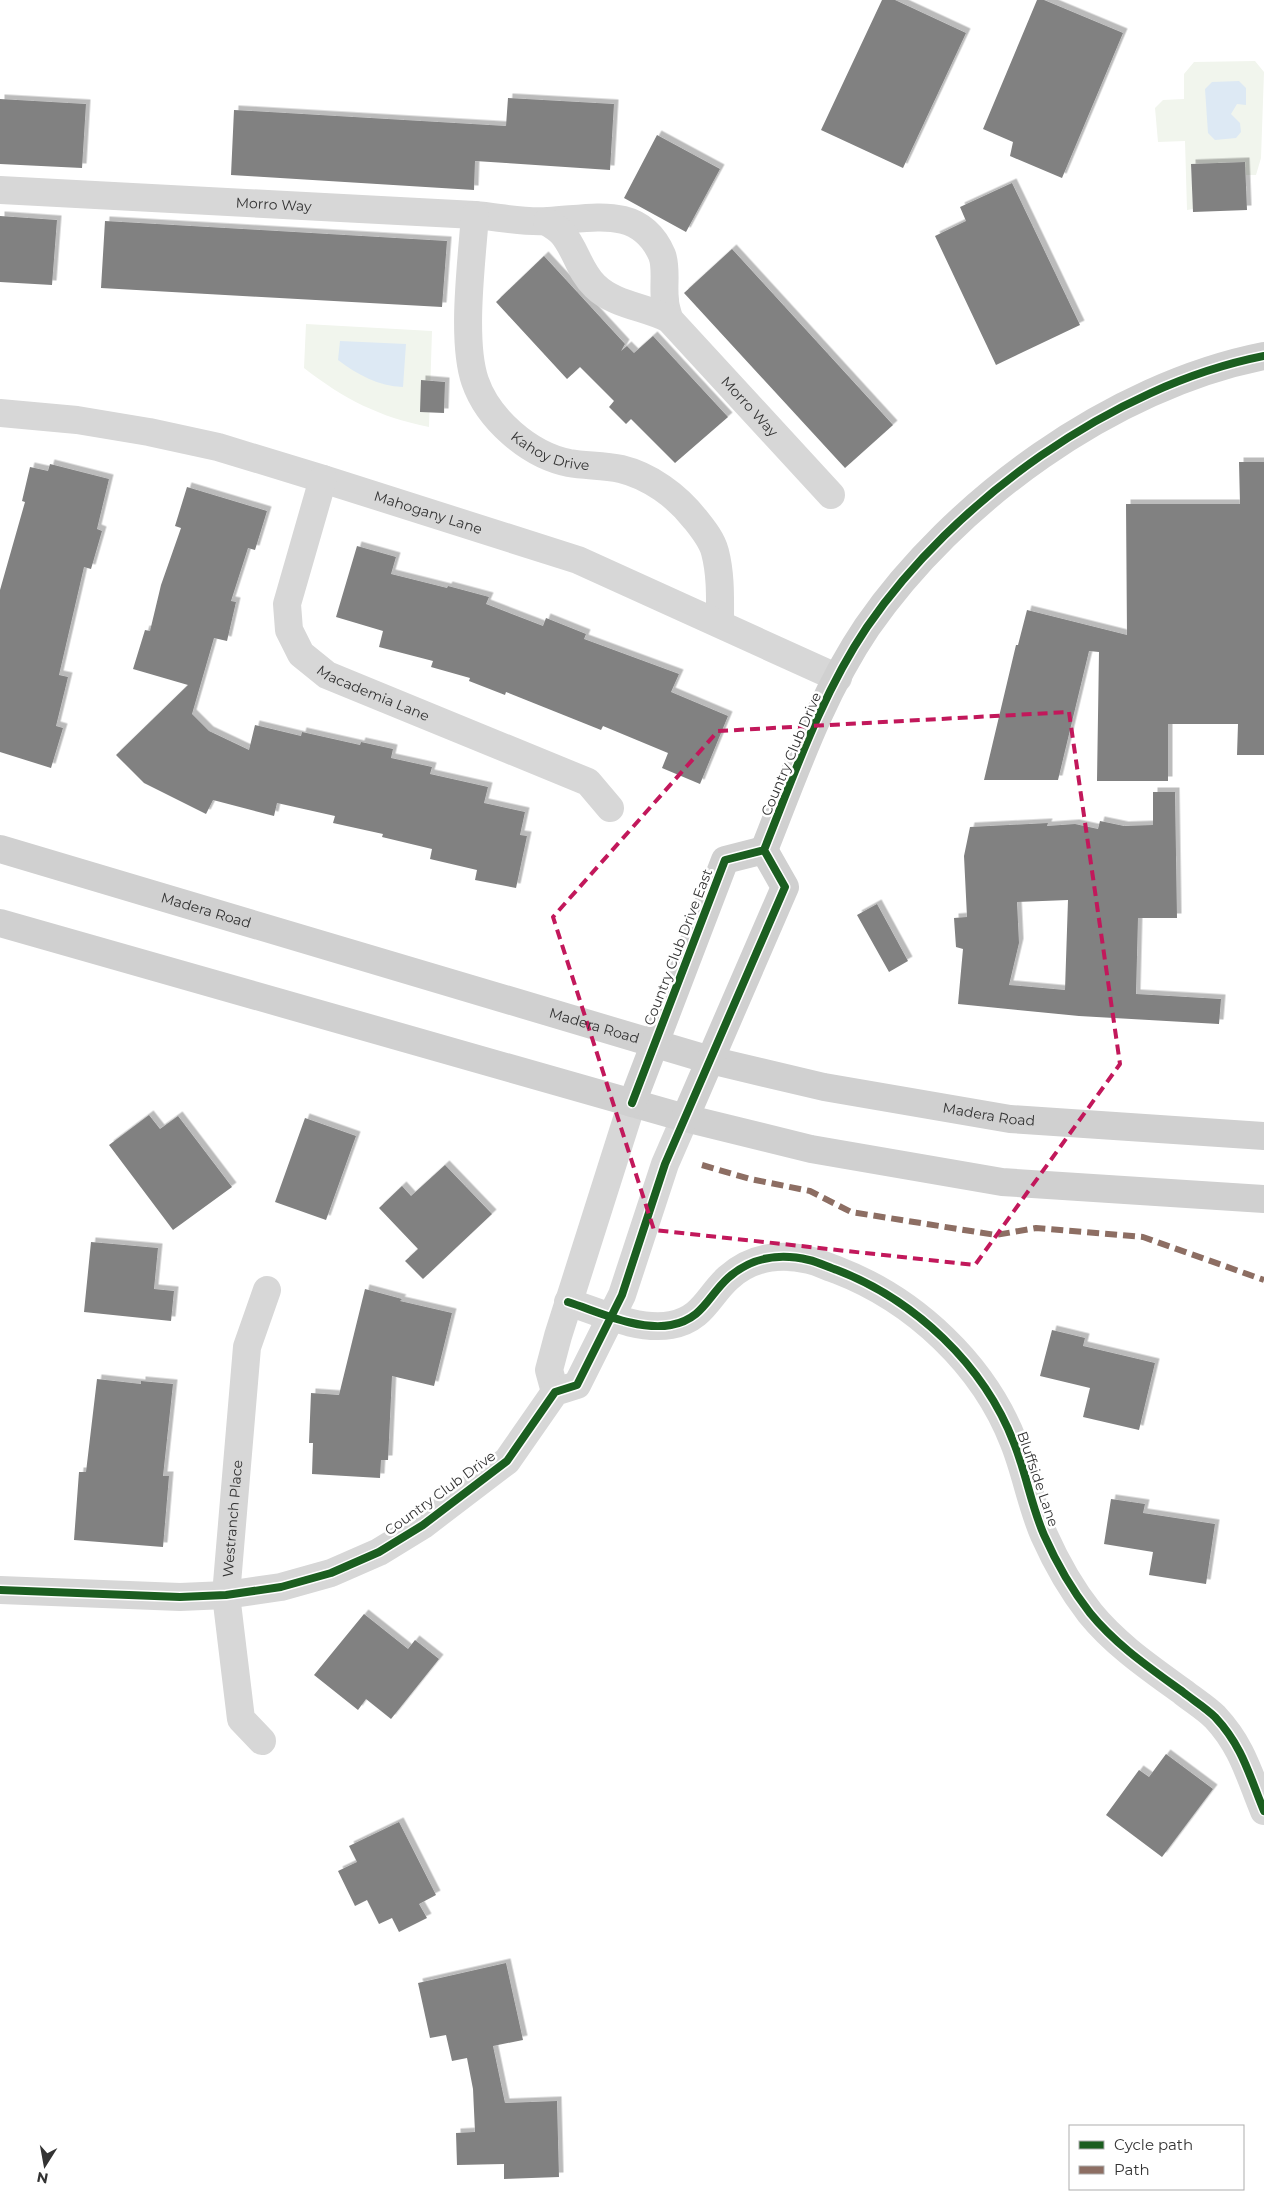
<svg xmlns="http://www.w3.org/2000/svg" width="1264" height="2210" font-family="Montserrat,sans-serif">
<defs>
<filter id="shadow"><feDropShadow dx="4.5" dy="-4.5" stdDeviation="0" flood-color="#0004"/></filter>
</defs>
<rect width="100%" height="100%" fill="#fff"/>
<path fill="#f1f5ed" d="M 1255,61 L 1264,72 L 1261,158 L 1256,175 L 1246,175 L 1244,162 L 1191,164 L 1193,209 L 1187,210 L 1185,141 L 1158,142 L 1155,108 L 1163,100 L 1184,99 L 1184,74 L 1194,62 Z
M 306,324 L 432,331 L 429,427 C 379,417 344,399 304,368 Z"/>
<path fill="#dde9f4" d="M 1239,81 L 1246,88 L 1246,105 L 1237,104 L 1231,114 L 1240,123 L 1241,132 L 1236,138 L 1215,140 L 1208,133 L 1205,89 L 1212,82 Z
M 340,341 L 406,344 L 403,387 C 378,386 358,375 338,360 Z"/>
<path fill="#818181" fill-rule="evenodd" filter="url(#shadow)" d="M 882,0 L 895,0 L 966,33 L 903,168 L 821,130 Z
M 1037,0 L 1044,0 L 1123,33 L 1062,178 L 1010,156 L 1013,142 L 983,129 Z
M 508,98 L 614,104 L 610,170 L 475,161 L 474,190 L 231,175 L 234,110 L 506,126 Z
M 0,99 L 86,104 L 82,168 L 0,164 Z
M 657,135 L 720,169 L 686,232 L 624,198 Z
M 1245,162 L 1247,210 L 1193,212 L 1191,164 Z
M 1012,183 L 1080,325 L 996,365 L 935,236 L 966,221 L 960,207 Z
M 0,216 L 57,220 L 52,285 L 0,282 Z
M 105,221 L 447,241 L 442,307 L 101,288 Z
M 732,249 L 893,425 L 845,468 L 684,293 Z
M 544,256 L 625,344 L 621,351 L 627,346 L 634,353 L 653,336 L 728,417 L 675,463 L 631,419 L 626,424 L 609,407 L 614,401 L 580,367 L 567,379 L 496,302 Z
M 421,380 L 445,382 L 444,413 L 420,412 Z
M 1239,462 L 1264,462 L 1264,755 L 1237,755 L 1238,724 L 1168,724 L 1168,781 L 1097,781 L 1099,652 L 1089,651 L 1058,780 L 984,780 L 1016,645 L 1018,645 L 1027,610 L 1127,635 L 1126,504 L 1240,504 Z
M 50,464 L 109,479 L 97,529 L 102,531 L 91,569 L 84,567 L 59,675 L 68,677 L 56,726 L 63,728 L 51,768 L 0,752 L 0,590 L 25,502 L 22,501 L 30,467 L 48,471 Z
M 187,487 L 267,511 L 255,550 L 248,548 L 231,601 L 236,602 L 227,641 L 214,638 L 192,714 L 209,731 L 249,750 L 255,725 L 301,736 L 302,732 L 360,745 L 361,742 L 393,749 L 391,758 L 432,767 L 430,774 L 488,787 L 484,803 L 525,812 L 520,835 L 527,836 L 516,888 L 475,880 L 477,870 L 430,859 L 432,849 L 382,837 L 383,834 L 333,823 L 335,816 L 277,803 L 274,816 L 213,800 L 206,814 L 144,783 L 116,755 L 188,685 L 133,669 L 145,630 L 150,631 L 161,585 L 181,528 L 175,526 Z
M 357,546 L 396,557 L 391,574 L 447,588 L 448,586 L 489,597 L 486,604 L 543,626 L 546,618 L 586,634 L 584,639 L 679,674 L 671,692 L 728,716 L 700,784 L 662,768 L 668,753 L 603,726 L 601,730 L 506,692 L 505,695 L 469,681 L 470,678 L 431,667 L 433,661 L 379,647 L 383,631 L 336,617 Z
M 1153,792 L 1175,792 L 1177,918 L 1138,918 L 1136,994 L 1221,999 L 1219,1024 L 1079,1016 L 958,1004 L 963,949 L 956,947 L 954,918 L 967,917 L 964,856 L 970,827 L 1048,823 L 1047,826 L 1075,824 L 1098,829 L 1100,821 L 1124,826 L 1153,825 ZM 1068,900 L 1065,990 L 1009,985 L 1019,943 L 1017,902 Z
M 877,904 L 908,961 L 889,972 L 857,915 Z
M 149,1115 L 160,1129 L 178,1116 L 232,1187 L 173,1230 L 109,1145 Z
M 305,1118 L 356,1136 L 326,1220 L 275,1202 Z
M 445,1165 L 492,1214 L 423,1279 L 405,1261 L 418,1249 L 379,1208 L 402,1186 L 411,1196 Z
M 91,1242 L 158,1248 L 154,1289 L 174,1291 L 171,1321 L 84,1312 Z
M 365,1289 L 402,1299 L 400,1301 L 452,1313 L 434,1386 L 392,1376 L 388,1460 L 381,1460 L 380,1478 L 312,1474 L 313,1443 L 309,1443 L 311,1393 L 339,1395 Z
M 1052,1330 L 1085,1338 L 1083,1346 L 1155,1363 L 1139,1430 L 1083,1417 L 1090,1388 L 1040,1376 Z
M 97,1379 L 141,1384 L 141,1381 L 173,1384 L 163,1476 L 169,1476 L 163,1547 L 74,1540 L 79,1472 L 86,1472 Z
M 1111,1499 L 1145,1504 L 1143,1513 L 1215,1524 L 1206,1584 L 1149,1575 L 1153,1552 L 1104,1544 Z
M 364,1614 L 408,1649 L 415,1640 L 439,1659 L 391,1719 L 366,1699 L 358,1710 L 314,1675 Z
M 1166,1754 L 1213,1789 L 1162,1857 L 1106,1815 L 1139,1770 L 1149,1777 Z
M 399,1822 L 436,1895 L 419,1904 L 427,1918 L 399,1932 L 392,1918 L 379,1924 L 367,1900 L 355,1906 L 338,1871 L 357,1862 L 349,1846 Z
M 506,1963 L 523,2040 L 493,2046 L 505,2103 L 557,2101 L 559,2177 L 504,2179 L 504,2164 L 457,2165 L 456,2133 L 475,2132 L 473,2089 L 467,2058 L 452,2061 L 446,2035 L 430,2038 L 418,1983 Z"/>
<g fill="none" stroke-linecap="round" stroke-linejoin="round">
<g stroke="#d7d7d7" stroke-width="28">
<path id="s1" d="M 0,190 L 475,215 C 499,217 524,223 548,221 C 592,219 640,204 662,255 C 667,268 663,286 665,300 C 665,307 668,313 669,319"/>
<path id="s2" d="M 475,215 C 472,259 461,340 475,381 C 488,419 529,455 569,463 C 586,466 604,465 621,469 C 650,476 677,496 695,519 C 703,529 712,540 715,552 C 721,575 720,599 720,623"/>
<path id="s3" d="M 547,222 C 552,225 558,229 562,233 C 576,249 579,271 595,286 C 614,305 646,307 669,319 L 831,495"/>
<path id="s4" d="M 0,413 L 77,420 L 149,432 L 218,447 L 323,479 L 578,560 L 838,678"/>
<path id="s5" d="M 323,479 L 287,604 L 289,630 L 301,654 L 327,675 L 588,782 L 610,808"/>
<path d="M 568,1302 C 599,1312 638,1331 671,1325 C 703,1319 708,1296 728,1278 C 751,1257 780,1253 809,1260 C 818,1262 828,1267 837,1270 C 915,1300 984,1365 1014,1443 C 1026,1473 1031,1505 1044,1535 C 1056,1562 1072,1590 1090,1613 C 1116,1645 1150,1668 1183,1692 C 1193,1700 1206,1708 1215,1717 C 1243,1747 1249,1775 1264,1811"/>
<path d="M 555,1392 L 549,1370 L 558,1336 L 632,1103"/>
<path d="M 0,1590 L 180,1597 L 226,1595 L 281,1587 L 331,1573 L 379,1552 L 423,1525 L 507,1461 L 555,1392 L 577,1385 L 622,1295 L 665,1164 L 685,1118"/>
<path id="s6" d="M 262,1741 L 241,1719 L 226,1595 L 247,1347 L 267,1290"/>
</g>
<g stroke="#d0d0d0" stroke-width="28">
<path id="s7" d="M 0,849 L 710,1060 L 824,1087 L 1010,1119 L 1264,1136"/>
<path d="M 764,850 C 794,775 821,695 867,627 C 954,501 1112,386 1264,356"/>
<path d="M 0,923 L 685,1118 L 811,1149 L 1002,1182 L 1264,1199"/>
<path d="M 632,1103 L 725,860 L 764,850"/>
<path d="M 685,1118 L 785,887 L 764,850"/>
</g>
<path stroke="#8d6e63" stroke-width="6" stroke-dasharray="12 6" stroke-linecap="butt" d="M 702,1165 L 750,1179 L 810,1191 L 851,1212 L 996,1235 L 1036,1228 L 1143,1237 L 1264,1280"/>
<g stroke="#fff" stroke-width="11">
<path id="cycleway" d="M 764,850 C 794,775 821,695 867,627 C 954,501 1112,386 1264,356
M 632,1103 L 725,860 L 764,850
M 568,1302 C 599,1312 638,1331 671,1325 C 703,1319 708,1296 728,1278 C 751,1257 780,1253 809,1260 C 818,1262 828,1267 837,1270 C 915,1300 984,1365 1014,1443 C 1026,1473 1031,1505 1044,1535 C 1056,1562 1072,1590 1090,1613 C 1116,1645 1150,1668 1183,1692 C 1193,1700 1206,1708 1215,1717 C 1243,1747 1249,1775 1264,1811
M 0,1590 L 180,1597 L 226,1595 L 281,1587 L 331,1573 L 379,1552 L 423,1525 L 507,1461 L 555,1392 L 577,1385 L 622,1295 L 665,1164 L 785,887 L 764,850"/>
</g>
<use href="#cycleway" stroke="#1b5e20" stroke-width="8"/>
</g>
<path fill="none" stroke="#c2185b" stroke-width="4" stroke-dasharray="10 6" stroke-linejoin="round" d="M 1069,712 L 1120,1064 L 975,1265 L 654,1230 L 553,917 L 718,731 Z"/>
<g text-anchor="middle" stroke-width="5" stroke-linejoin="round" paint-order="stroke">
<g font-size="14" fill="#333" stroke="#fff">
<text dy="5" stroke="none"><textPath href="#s1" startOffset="274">Morro Way</textPath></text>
<text dy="5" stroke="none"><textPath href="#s3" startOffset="282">Morro Way</textPath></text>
<text dy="5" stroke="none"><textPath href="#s2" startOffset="275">Kahoy Drive</textPath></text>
<text dy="5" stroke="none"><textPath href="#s4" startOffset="441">Mahogany Lane</textPath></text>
<text dy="5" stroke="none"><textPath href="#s5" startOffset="266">Macademia Lane</textPath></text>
<text transform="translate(791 754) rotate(-67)" y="5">Country Club Drive</text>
<text dy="5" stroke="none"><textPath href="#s7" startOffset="215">Madera Road</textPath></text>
<text transform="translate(678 947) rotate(-69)" y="5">Country Club Drive East</text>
<text dy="5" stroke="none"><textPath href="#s7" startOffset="620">Madera Road</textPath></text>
<text dy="5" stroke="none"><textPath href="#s7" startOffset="1025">Madera Road</textPath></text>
<text transform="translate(1038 1479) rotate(71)" y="5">Bluffside Lane</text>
<text transform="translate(440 1493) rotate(-36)" y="5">Country Club Drive</text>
<text dy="5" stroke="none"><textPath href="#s6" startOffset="232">Westranch Place</textPath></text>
</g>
</g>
<rect x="1069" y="2125" width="175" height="65" fill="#ffffff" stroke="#adadad"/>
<rect x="1079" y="2141" width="25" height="8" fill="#1b5e20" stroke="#adadad"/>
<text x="1114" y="2150" font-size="15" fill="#333333">Cycle path</text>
<rect x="1079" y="2166" width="25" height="8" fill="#8d6e63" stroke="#adadad"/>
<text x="1114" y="2175" font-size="15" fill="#333333">Path</text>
<g transform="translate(45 2165) rotate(191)" stroke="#ffffff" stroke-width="4" paint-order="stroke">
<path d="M0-4L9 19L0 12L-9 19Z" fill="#333333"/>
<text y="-8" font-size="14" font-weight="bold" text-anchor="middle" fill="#333333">N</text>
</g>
</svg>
